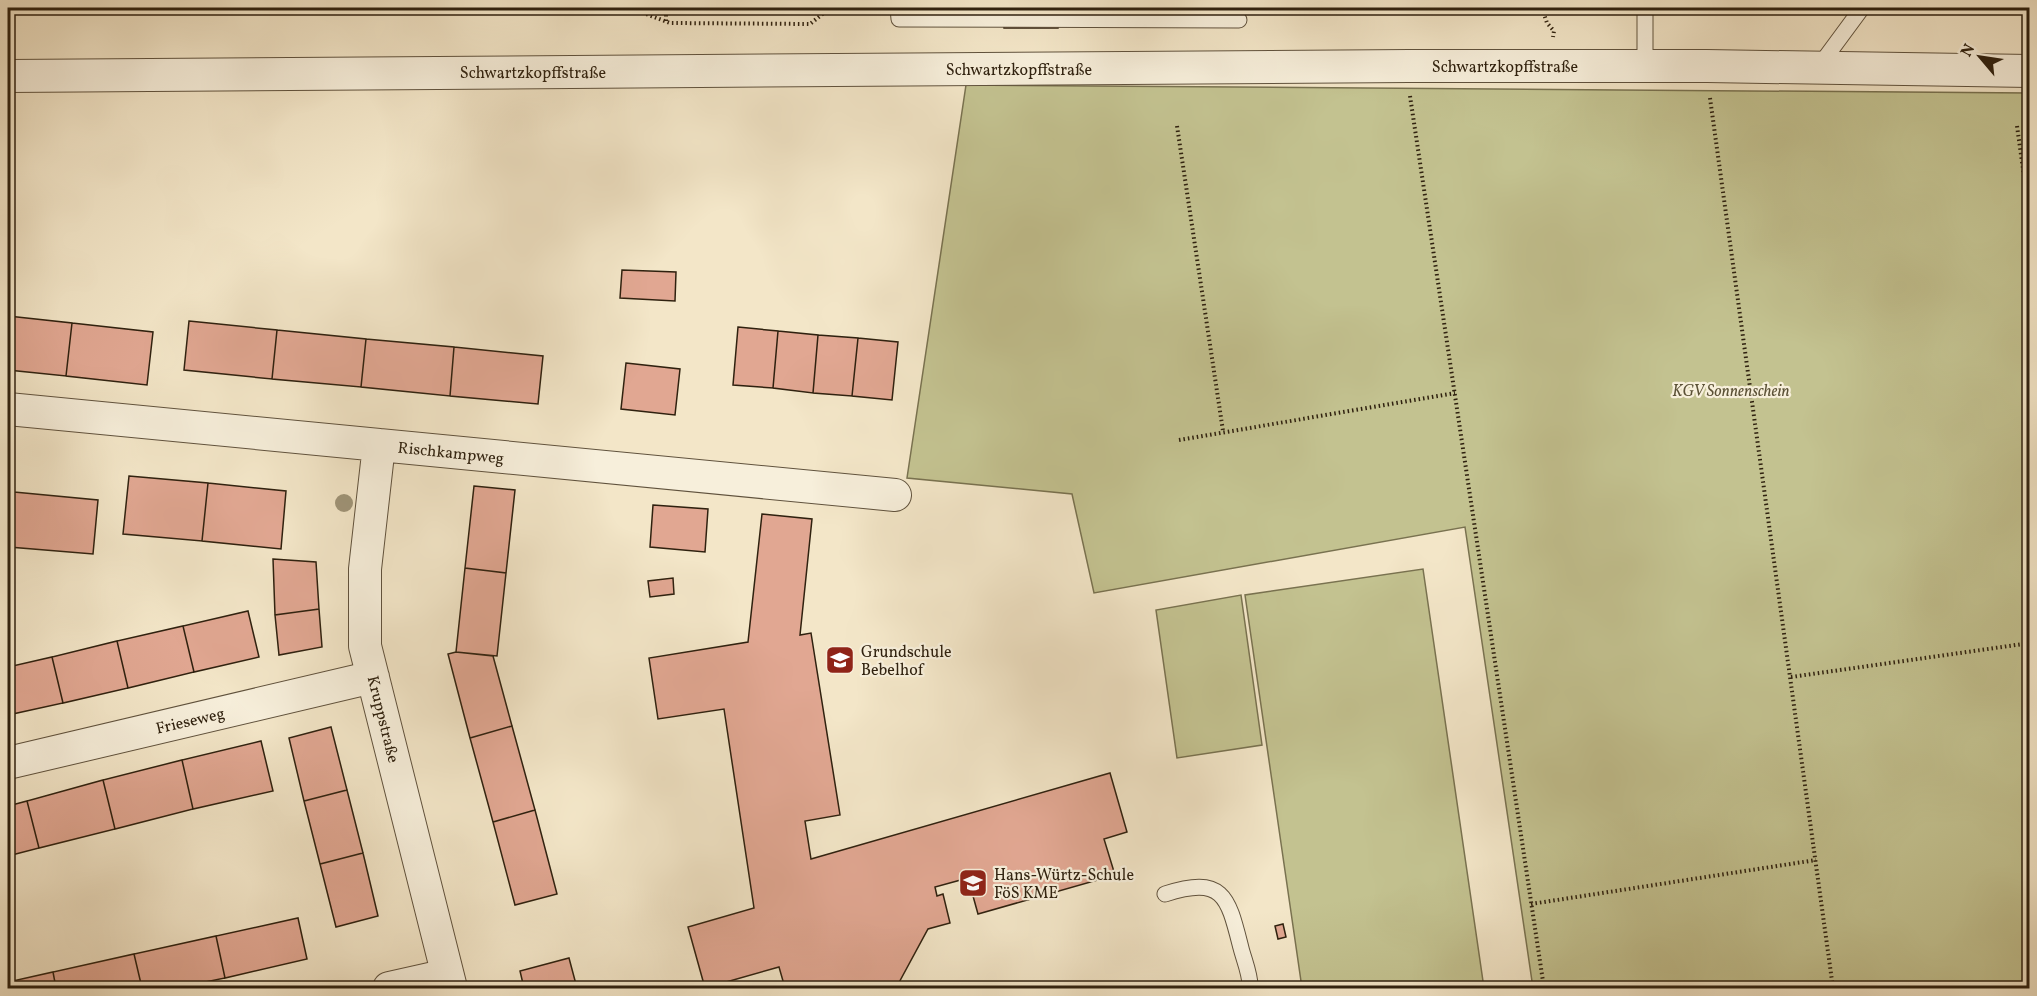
<svg xmlns="http://www.w3.org/2000/svg" width="2037" height="996" font-family="Vollkorn,serif">
<rect width="100%" height="100%" fill="#f3e6c8"/>
<filter id="stains"><feTurbulence type="fractalNoise" baseFrequency=".00333" numOctaves="4"/><feColorMatrix values="0 0 0 0 .2 0 0 0 0 .09 0 0 0 0 .02 0 0 0 .5 -.17"/></filter>
<radialGradient id="worn" r=".72"><stop offset=".6" stop-color="#630" stop-opacity="0"/><stop offset="1" stop-color="#630" stop-opacity=".3"/></radialGradient>
<path fill="#c3c290" stroke="#797250" stroke-width="1.5" d="M 966,85 L 2029,93 L 2029,988 L 1533,988 L 1465,527 L 1094,593 L 1072,494 L 907,478 Z
M 1423,569 L 1484,988 L 1302,988 L 1245,595 Z
M 1241,595 L 1262,745 L 1177,758 L 1156,610 Z"/>
<path fill="#e1a792" stroke="#2f210f" stroke-width="1.5" d="M 1058,8 L 1058,28 L 1004,28 L 1003,9 Z
M 622,270 L 676,272 L 675,301 L 620,298 Z
M 8,316 L 72,323 L 66,376 L 8,370 Z
M 189,321 L 277,330 L 272,379 L 184,370 Z
M 72,323 L 153,332 L 147,385 L 66,376 Z
M 738,327 L 778,331 L 773,388 L 733,385 Z
M 277,330 L 366,339 L 361,387 L 272,379 Z
M 778,331 L 818,335 L 813,393 L 773,388 Z
M 818,335 L 858,338 L 852,396 L 813,393 Z
M 858,338 L 898,342 L 892,400 L 852,396 Z
M 366,339 L 454,347 L 450,396 L 361,387 Z
M 454,347 L 543,356 L 538,404 L 450,396 Z
M 626,363 L 680,369 L 675,415 L 621,409 Z
M 129,476 L 208,483 L 202,541 L 123,534 Z
M 208,483 L 286,491 L 281,549 L 202,541 Z
M 474,486 L 515,490 L 506,573 L 465,568 Z
M 8,492 L 14,492 L 9,547 L 8,547 Z
M 14,492 L 98,500 L 93,554 L 9,547 Z
M 653,505 L 708,509 L 705,552 L 650,547 Z
M 762,514 L 812,519 L 800,635 L 811,633 L 840,815 L 805,821 L 811,859 L 1110,773 L 1127,832 L 1104,839 L 1115,875 L 978,914 L 968,878 L 935,887 L 937,896 L 943,894 L 950,923 L 928,929 L 896,988 L 785,988 L 779,967 L 705,988 L 688,927 L 754,908 L 724,709 L 658,719 L 649,658 L 748,642 Z
M 273,559 L 316,562 L 319,609 L 275,615 Z
M 465,568 L 506,573 L 497,656 L 456,652 Z
M 673,578 L 674,594 L 650,597 L 648,581 Z
M 319,609 L 322,647 L 279,655 L 275,615 Z
M 248,611 L 259,657 L 194,672 L 183,626 Z
M 183,626 L 194,672 L 128,688 L 117,641 Z
M 117,641 L 128,688 L 63,703 L 52,657 Z
M 456,652 L 493,656 L 512,726 L 470,738 L 448,654 Z
M 52,657 L 63,703 L 8,715 L 8,667 Z
M 512,726 L 535,810 L 493,822 L 470,738 Z
M 331,727 L 347,790 L 304,801 L 289,738 Z
M 261,741 L 273,791 L 193,809 L 182,760 Z
M 182,760 L 193,809 L 115,829 L 103,780 Z
M 103,780 L 115,829 L 39,848 L 27,801 Z
M 347,790 L 363,853 L 320,864 L 304,801 Z
M 27,801 L 39,848 L 8,856 L 8,806 Z
M 535,810 L 557,894 L 515,905 L 493,822 Z
M 363,853 L 378,916 L 336,927 L 320,864 Z
M 298,918 L 307,959 L 225,978 L 216,936 Z
M 1283,924 L 1286,937 L 1278,939 L 1275,926 Z
M 216,936 L 225,978 L 176,988 L 142,988 L 134,954 Z
M 134,954 L 142,988 L 56,988 L 53,972 Z
M 569,958 L 577,988 L 524,988 L 520,971 Z
M 53,972 L 56,988 L 8,988 L 8,982 Z"/>
<g fill="none" stroke-linecap="round" stroke-linejoin="round">
<g stroke="#60523d" stroke-width="17">
<path id="lane" d="M 898,8 L 899,19 L 1239,20
M 1645,67 L 1645,8
M 1817,69 L 1862,8
M 1165,894 C 1224,875 1228,897 1241,948 C 1244,960 1251,976 1250,988"/>
</g>
<g stroke="#60523d" stroke-width="34">
<path id="street" d="M 8,76 L 1409,66 L 1707,66 L 2030,71
M 8,409 L 895,495
M 379,445 L 365,569 L 365,646 L 451,988
M 8,763 L 373,677
M 389,988 L 447,975"/>
</g>
<path stroke="#2f210f" stroke-width="4" stroke-dasharray="1.5 3" stroke-linecap="butt" d="M 640,8 L 646,14 L 670,23 L 810,24 L 830,8
M 1542,8 L 1547,23 L 1554,31 L 1553,37
M 666,21 L 666,8
M 1410,96 L 1544,988
M 1710,98 L 1833,988
M 1177,126 L 1223,431
M 2017,126 L 2030,219
M 1179,440 L 1455,393
M 1791,677 L 2030,643
M 1531,904 L 1816,860"/>
<use href="#lane" stroke="#f7efdb" stroke-width="15"/>
<use href="#street" stroke="#f7efdb" stroke-width="32"/>
</g>
<circle fill="#9f9478" cx="344" cy="503" r="9"/>
<defs>
<g id="school-square" transform="scale(1.5)"><rect x="-9" y="-9" width="18" height="18" rx="4" fill="#8f2418" stroke="#f7efdb"/><path d="M0-5L7-2L0 1L-7-2ZM-4 1L0 2.5L4 1V4Q0 6-4 4Z" fill="#fff"/></g>
</defs>
<g fill-rule="evenodd">
<use href="#school-square" x="840" y="660"/>
<use href="#school-square" x="973" y="883"/>
</g>
<g text-anchor="middle" stroke-width="4.5" stroke-linejoin="round" paint-order="stroke">
<g font-size="16" fill="#2f210f" stroke="#f7efdb">
<text x="1505" y="72">Schwartzkopffstraße</text>
<text x="1019" y="75">Schwartzkopffstraße</text>
<text x="533" y="78">Schwartzkopffstraße</text>
<text transform="translate(451 452) rotate(6)" y="6">Rischkampweg</text>
<text transform="translate(384 719) rotate(76)" y="6">Kruppstraße</text>
<text transform="translate(190 720) rotate(-13)" y="6">Frieseweg</text>
</g>
<g font-size="16" font-style="italic" fill="#5b5136" stroke="#f7efdb">
<text x="1731" y="396">KGV Sonnenschein</text>
</g>
<g font-size="16" fill="#2f210f" stroke="#f7efdb" text-anchor="start">
<text x="861" y="657">Grundschule<tspan x="861" dy="18">Bebelhof</tspan></text>
<text x="994" y="880">Hans-Würtz-Schule<tspan x="994" dy="18">FöS KME</tspan></text>
</g>
</g>
<rect width="2037" height="996" fill="none" stroke="#f3e6c8" stroke-width="30"/>
<rect x="9" y="9" width="2019" height="978" fill="none" stroke="#2f210f" stroke-width="3"/>
<rect x="15" y="15" width="2007" height="966" fill="none" stroke="#2f210f" stroke-width="1.5"/>
<g transform="translate(1980 57) rotate(299)" stroke="#f7efdb" stroke-width="4.5" paint-order="stroke">
<path d="M0-4.5L10 22L0 15L-10 22Z" fill="#2f210f"/>
<text y="-9" font-size="16" font-weight="bold" text-anchor="middle" fill="#2f210f">N</text>
</g>
<rect width="100%" height="100%" filter="url(#stains)"/>
<rect width="100%" height="100%" fill="url(#worn)"/>
</svg>
